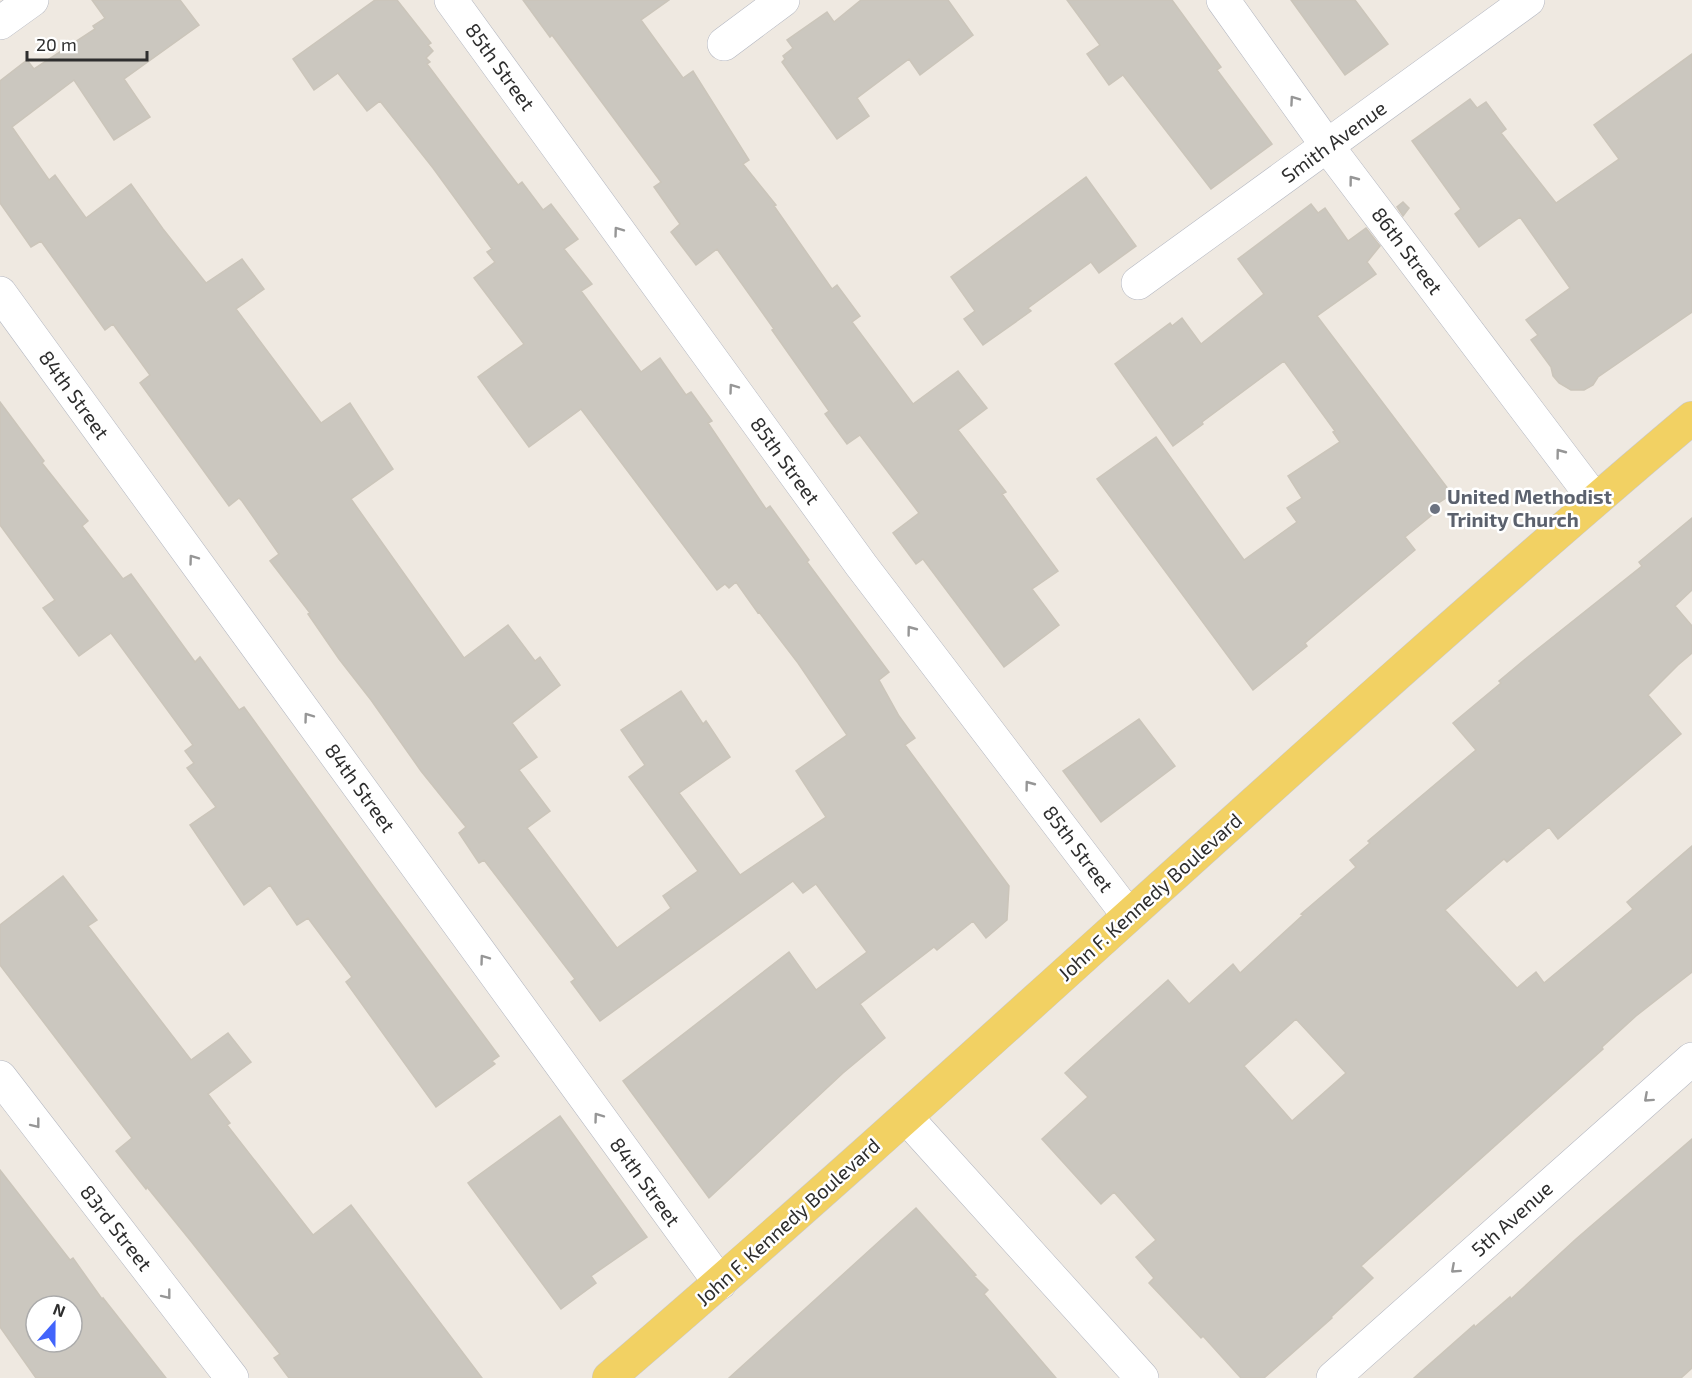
<svg xmlns="http://www.w3.org/2000/svg" width="1692" height="1378" font-family="'Exo 2',sans-serif">
<rect width="100%" height="100%" fill="#efe9e1"/>
<path fill="#cbc7bf" stroke="#cbc5ba" stroke-width="1.5" fill-rule="evenodd" d="M 92,0 L 180,0 L 199,25 L 124,79 L 150,117 L 114,140 L 74,80 L 12,127 L 49,180 L 55,175 L 86,218 L 131,184 L 163,229 L 206,283 L 242,259 L 264,289 L 236,309 L 321,423 L 350,403 L 393,469 L 351,499 L 464,658 L 508,625 L 535,661 L 540,657 L 560,685 L 512,723 L 537,757 L 519,770 L 550,811 L 527,828 L 617,948 L 671,908 L 663,896 L 698,871 L 629,777 L 645,765 L 621,730 L 681,691 L 703,724 L 706,721 L 730,757 L 679,793 L 740,875 L 826,817 L 796,771 L 847,735 L 798,663 L 759,612 L 758,613 L 736,582 L 729,588 L 725,584 L 717,590 L 581,409 L 529,447 L 478,377 L 524,344 L 474,278 L 495,262 L 487,252 L 492,249 L 433,168 L 380,101 L 367,111 L 338,73 L 314,90 L 293,59 L 375,0 L 397,0 L 431,43 L 428,45 L 433,51 L 426,58 L 430,62 L 427,64 L 487,144 L 518,185 L 522,182 L 543,210 L 551,204 L 578,239 L 564,249 L 592,284 L 581,291 L 641,372 L 660,358 L 686,395 L 691,392 L 712,421 L 708,423 L 766,509 L 770,506 L 809,560 L 807,562 L 889,672 L 879,680 L 899,716 L 915,738 L 905,745 L 1009,886 L 1007,920 L 986,938 L 973,921 L 937,950 L 934,947 L 860,1004 L 885,1038 L 843,1073 L 709,1198 L 623,1081 L 789,952 L 816,990 L 867,952 L 816,884 L 803,893 L 793,881 L 600,1021 L 571,982 L 575,979 L 484,860 L 479,863 L 459,833 L 466,827 L 421,771 L 371,700 L 339,659 L 308,614 L 310,613 L 270,561 L 279,554 L 242,501 L 239,498 L 229,506 L 164,416 L 140,383 L 150,375 L 113,324 L 105,330 L 41,241 L 31,247 L 0,203 L 0,81 L 27,60 L 34,69 L 95,29 L 93,26 L 105,18 Z
M 523,0 L 669,0 L 641,20 L 683,78 L 693,71 L 749,160 L 743,164 L 776,205 L 774,206 L 832,289 L 837,285 L 860,316 L 852,322 L 913,404 L 958,371 L 987,408 L 958,430 L 1006,492 L 1002,494 L 1058,571 L 1032,589 L 1059,625 L 1004,667 L 923,559 L 916,564 L 893,533 L 919,513 L 860,435 L 847,444 L 825,414 L 829,411 L 772,330 L 774,329 L 717,249 L 696,265 L 671,232 L 680,224 L 654,187 L 661,182 L 552,35 L 550,37 Z
M 861,0 L 948,0 L 973,35 L 920,75 L 909,59 L 857,98 L 869,116 L 837,139 L 782,62 L 785,59 L 783,56 L 793,48 L 787,40 L 827,12 L 834,22 Z
M 1067,0 L 1172,0 L 1221,67 L 1217,70 L 1272,144 L 1211,189 L 1123,75 L 1109,85 L 1087,54 L 1100,45 Z
M 1291,0 L 1355,0 L 1388,44 L 1345,75 Z
M 1692,54 L 1692,312 L 1598,377 L 1593,385 L 1584,390 L 1571,390 L 1559,383 L 1553,376 L 1551,367 L 1531,340 L 1538,335 L 1526,320 L 1570,288 L 1520,217 L 1479,247 L 1455,214 L 1461,209 L 1412,141 L 1470,99 L 1477,108 L 1486,102 L 1506,129 L 1501,133 L 1556,203 L 1619,159 L 1594,125 Z
M 1086,177 L 1136,246 L 1099,273 L 1091,262 L 1028,308 L 1031,311 L 983,345 L 964,319 L 975,311 L 951,277 Z
M 1403,202 L 1409,208 L 1403,216 L 1397,207 Z
M 1311,204 L 1318,213 L 1325,208 L 1348,241 L 1366,228 L 1380,246 L 1367,262 L 1376,274 L 1317,316 L 1452,494 L 1435,505 L 1438,510 L 1405,537 L 1415,550 L 1305,643 L 1307,646 L 1253,690 L 1097,479 L 1156,437 L 1244,560 L 1297,522 L 1287,508 L 1302,498 L 1288,476 L 1340,442 L 1333,432 L 1335,431 L 1284,361 L 1202,422 L 1203,424 L 1173,446 L 1115,364 L 1170,323 L 1172,326 L 1182,318 L 1201,344 L 1264,294 L 1238,259 Z
M 0,402 L 44,461 L 42,463 L 88,521 L 82,526 L 123,579 L 131,574 L 195,662 L 200,657 L 239,710 L 244,707 L 376,890 L 499,1056 L 492,1061 L 495,1064 L 436,1107 L 346,982 L 352,977 L 308,918 L 297,925 L 270,885 L 244,905 L 190,825 L 216,807 L 187,768 L 194,763 L 185,751 L 193,745 L 111,633 L 79,656 L 43,608 L 55,600 L 0,525 Z
M 1692,518 L 1692,590 L 1675,606 L 1692,626 L 1692,653 L 1678,665 L 1648,695 L 1681,734 L 1558,839 L 1549,827 L 1507,862 L 1504,859 L 1445,910 L 1517,988 L 1536,972 L 1544,983 L 1633,909 L 1627,902 L 1692,846 L 1692,972 L 1636,1016 L 1602,1047 L 1603,1049 L 1361,1266 L 1373,1278 L 1331,1317 L 1332,1318 L 1264,1378 L 1241,1378 L 1203,1336 L 1201,1338 L 1149,1283 L 1154,1278 L 1136,1257 L 1156,1240 L 1114,1192 L 1101,1204 L 1042,1139 L 1088,1097 L 1065,1073 L 1168,980 L 1189,1004 L 1233,964 L 1240,973 L 1303,915 L 1301,914 L 1356,867 L 1350,860 L 1370,843 L 1368,841 L 1476,750 L 1453,723 L 1501,683 L 1499,681 L 1529,656 L 1642,566 L 1639,562 ZM 1296,1019 L 1346,1073 L 1292,1121 L 1244,1066 Z
M 1139,719 L 1175,766 L 1101,822 L 1063,771 Z
M 63,876 L 97,920 L 88,926 L 191,1060 L 228,1033 L 251,1062 L 208,1094 L 230,1123 L 227,1125 L 313,1235 L 351,1205 L 482,1378 L 289,1378 L 274,1358 L 280,1354 L 190,1240 L 147,1187 L 146,1189 L 116,1151 L 132,1138 L 0,965 L 0,925 Z
M 560,1116 L 647,1237 L 591,1276 L 596,1283 L 561,1309 L 468,1183 Z
M 1692,1139 L 1692,1368 L 1681,1378 L 1414,1378 L 1474,1325 L 1475,1327 L 1510,1297 L 1511,1299 L 1576,1239 Z
M 0,1170 L 70,1260 L 73,1258 L 102,1299 L 103,1298 L 166,1378 L 36,1378 L 0,1327 ZM 36,1306 L 72,1306 L 72,1342 L 36,1342 Z
M 916,1208 L 976,1275 L 974,1276 L 988,1290 L 984,1294 L 1056,1378 L 729,1378 Z"/>
<g fill="none" stroke-linecap="round" stroke-linejoin="round">
<g stroke="#b4b7c1" stroke-width="34">
<path id="minor" d="M 451,0 L 861,565 L 1128,915
M 1223,0 L 1328,147 L 1595,500
M 0,23 L 32,0
M 724,44 L 783,0
M 1138,283 L 1528,0
M 0,293 L 720,1283
M 0,1077 L 232,1378
M 906,1117 L 1142,1378
M 1333,1378 L 1692,1059"/>
</g>
<g stroke="#c9c9c9" stroke-width="34">
<path id="primary" d="M 609,1378 C 975,1064 1324,729 1692,418"/>
</g>
<use href="#minor" stroke="#fff" stroke-width="33"/>
<use href="#primary" stroke="#f2d163" stroke-width="33"/>
</g>
<defs><path id="oneway-chevron" d="M-2-3.5L2.5 0L-2 3.5" fill="none" stroke-width="1.6" stroke-linecap="round" stroke-linejoin="round" transform="scale(1.5)"/></defs>
<g stroke="#969696">
<use href="#oneway-chevron" transform="translate(1294 100) rotate(-125)"/>
<use href="#oneway-chevron" transform="translate(1353 180) rotate(-127)"/>
<use href="#oneway-chevron" transform="translate(618 231) rotate(-126)"/>
<use href="#oneway-chevron" transform="translate(733 388) rotate(-126)"/>
<use href="#oneway-chevron" transform="translate(1560 453) rotate(-127)"/>
<use href="#oneway-chevron" transform="translate(193 559) rotate(-126)"/>
<use href="#oneway-chevron" transform="translate(911 630) rotate(-127)"/>
<use href="#oneway-chevron" transform="translate(308 717) rotate(-126)"/>
<use href="#oneway-chevron" transform="translate(1029 785) rotate(-127)"/>
<use href="#oneway-chevron" transform="translate(484 959) rotate(-126)"/>
<use href="#oneway-chevron" transform="translate(1648 1098) rotate(138)"/>
<use href="#oneway-chevron" transform="translate(598 1117) rotate(-126)"/>
<use href="#oneway-chevron" transform="translate(36 1124) rotate(52)"/>
<use href="#oneway-chevron" transform="translate(1455 1269) rotate(138)"/>
<use href="#oneway-chevron" transform="translate(167 1295) rotate(52)"/>
</g>
<circle fill="#6b7280" stroke="#fff" stroke-width="2" cx="1435" cy="509" r="6"/>
<g text-anchor="middle" stroke-width="5" stroke-linejoin="round" paint-order="stroke">
<g font-size="20" fill="#2e2e2e" stroke="#fff">
<text transform="translate(500 67) rotate(54)" y="7">85th Street</text>
<text transform="translate(1334 142) rotate(-36)" y="7">Smith Avenue</text>
<text transform="translate(1407 251) rotate(53)" y="7">86th Street</text>
<text transform="translate(74 395) rotate(54)" y="7">84th Street</text>
<text transform="translate(785 461) rotate(54)" y="7">85th Street</text>
<text transform="translate(360 788) rotate(54)" y="7">84th Street</text>
<text transform="translate(1078 849) rotate(53)" y="7">85th Street</text>
<text transform="translate(1150 897) rotate(-42)" y="7">John F. Kennedy Boulevard</text>
<text transform="translate(645 1182) rotate(54)" y="7">84th Street</text>
<text transform="translate(1512 1219) rotate(-42)" y="7">5th Avenue</text>
<text transform="translate(788 1222) rotate(-42)" y="7">John F. Kennedy Boulevard</text>
<text transform="translate(116 1228) rotate(52)" y="7">83rd Street</text>
</g>
<g font-size="20" font-weight="bold" fill="#5b616d" stroke="#fff" text-anchor="start">
<text x="1447" y="504">United Methodist<tspan x="1447" dy="23">Trinity Church</tspan></text>
</g>
</g>
<g transform="translate(54 1324) rotate(21)"><circle r="28" fill="#ffffff" stroke="#ababab" stroke-width="1.5"/>
<path d="M0-4.5L10 22L0 15L-10 22Z" fill="#4264fb"/>
<text y="-9" font-size="16" font-weight="bold" text-anchor="middle" fill="#2e2e2e">N</text>
</g>
<path d="M27 51v9h120v-9" fill="none" stroke="#2e2e2e" stroke-width="3"/>
<text x="36" y="51" font-size="18" fill="#2e2e2e" stroke="#ffffff" stroke-width="4.5" paint-order="stroke">20 m</text>
</svg>
